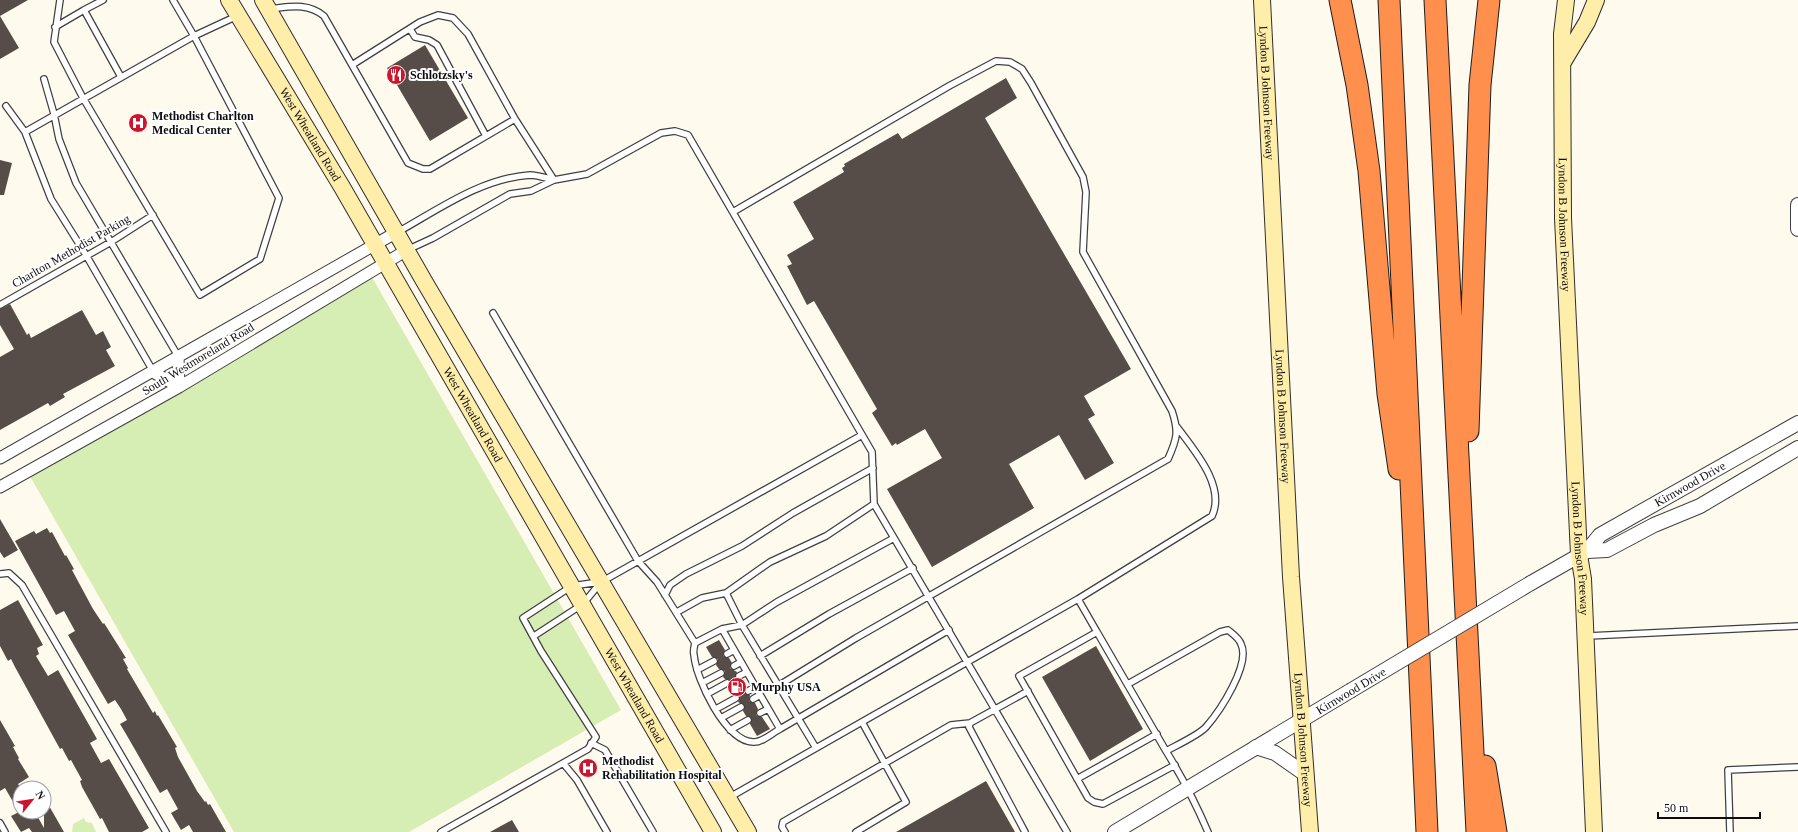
<svg xmlns="http://www.w3.org/2000/svg" width="1798" height="832" font-family="'Times New Roman',serif">
<rect width="100%" height="100%" fill="#fffaee"/>
<path fill="#d6eeb3" d="M 369,272 L 621,710 L 409,832 L 234,832 L 27,471 Z
M 84,818 L 86,822 L 92,823 L 96,832 L 72,832 L 73,824 Z"/>
<path fill="#574d48" d="M 0,0 L 28,0 L 0,16 L 19,48 L 0,59 Z
M 425,45 L 468,118 L 430,141 L 387,68 Z
M 1006,78 L 1017,98 L 985,118 L 1131,369 L 1084,396 L 1095,415 L 1088,419 L 1114,463 L 1085,480 L 1059,435 L 1009,464 L 1034,508 L 932,567 L 887,489 L 942,458 L 925,429 L 897,445 L 896,443 L 892,446 L 872,413 L 877,409 L 814,301 L 807,305 L 787,266 L 792,264 L 787,255 L 814,239 L 793,202 L 844,172 L 842,168 L 845,166 L 844,164 L 898,133 L 902,139 Z
M 0,160 L 12,163 L 4,195 L 0,195 Z
M 10,304 L 27,335 L 29,333 L 31,338 L 82,310 L 96,335 L 103,331 L 111,347 L 106,350 L 115,366 L 63,394 L 65,397 L 50,406 L 48,403 L 0,430 L 0,357 L 14,349 L 0,325 L 0,309 Z
M 0,519 L 18,550 L 4,558 L 0,552 Z
M 47,528 L 50,533 L 52,532 L 65,556 L 66,555 L 74,569 L 72,570 L 93,609 L 103,624 L 104,623 L 126,658 L 123,659 L 128,668 L 127,669 L 153,713 L 155,711 L 157,716 L 158,715 L 177,747 L 175,748 L 178,757 L 197,791 L 205,802 L 206,801 L 208,805 L 210,804 L 226,832 L 193,832 L 189,825 L 181,830 L 171,813 L 178,809 L 167,789 L 160,793 L 126,734 L 120,724 L 127,720 L 121,709 L 115,700 L 108,704 L 68,635 L 75,631 L 64,611 L 56,615 L 15,541 L 34,531 L 36,534 Z
M 18,600 L 43,645 L 37,648 L 39,654 L 36,656 L 48,676 L 58,670 L 97,739 L 90,743 L 101,763 L 109,759 L 149,828 L 142,832 L 109,832 L 102,818 L 100,819 L 82,787 L 80,781 L 82,780 L 71,760 L 69,761 L 62,748 L 60,749 L 15,667 L 11,659 L 8,661 L 0,646 L 0,610 Z
M 719,640 L 725,650 L 723,656 L 729,658 L 732,663 L 730,668 L 737,672 L 735,678 L 741,680 L 746,687 L 744,693 L 750,695 L 749,701 L 755,703 L 758,709 L 756,715 L 762,717 L 770,729 L 757,736 L 750,724 L 751,718 L 746,716 L 743,711 L 744,705 L 738,702 L 740,698 L 739,696 L 733,695 L 729,687 L 730,681 L 725,679 L 723,677 L 725,671 L 719,669 L 716,665 L 718,659 L 712,657 L 706,647 Z
M 1096,646 L 1143,729 L 1090,761 L 1042,677 Z
M 0,720 L 15,746 L 13,747 L 19,758 L 18,759 L 29,777 L 18,784 L 20,787 L 20,812 L 35,812 L 44,828 L 44,797 L 64,832 L 32,832 L 29,828 L 21,832 L 11,816 L 19,812 L 5,788 L 0,791 Z
M 986,781 L 1015,832 L 896,832 Z
M 512,820 L 519,832 L 490,832 Z"/>
<g fill="none" stroke-linecap="round" stroke-linejoin="round">
<g stroke="#404040" stroke-width="8">
<path id="service" d="M 60,0 L 54,42 L 83,98 L 200,295 L 260,259 L 279,198 L 194,36 L 237,16
M 269,9 C 289,7 307,2 324,16 L 408,163 L 423,169 L 430,169 L 515,119 L 554,180
M 84,10 L 103,0
M 55,27 L 84,10 L 121,77
M 410,29 L 415,37 L 429,40 L 437,45 L 486,136
M 352,65 L 420,22 L 438,15 L 453,18 L 468,34 L 515,119
M 44,79 L 54,114 L 59,139 L 76,183 L 178,356
M 6,106 L 25,132 L 51,199 L 86,255 L 153,371
M 25,132 L 194,36 L 173,0
M 733,212 L 949,86 L 996,61 L 1010,62 L 1022,69 L 1031,83 L 1083,177 L 1086,192 L 1083,252 L 1172,411 C 1179,432 1177,439 1168,459 L 856,638 L 778,686
M 398,232 C 439,209 482,178 530,175 C 537,175 546,178 554,180
M 407,250 L 433,238 L 510,194 L 531,191 L 554,180 L 587,174 L 661,133 L 675,131 L 688,135 L 872,452 L 874,504 L 1067,832
M 0,305 L 111,242 L 153,215
M 493,313 L 638,561 L 657,582 L 695,643 L 722,629 L 742,625 L 816,748
M 0,574 L 9,573 L 22,585 L 166,832
M 726,593 L 742,625 L 777,602 L 894,538
M 665,595 L 670,585 L 686,574 L 742,546 L 793,513 L 873,468
M 1078,599 L 1212,516 C 1226,486 1194,450 1177,427
M 677,612 L 702,598 L 726,593 L 770,562 L 826,536 L 874,504
M 722,629 L 780,729 L 949,630
M 534,636 L 583,604 L 601,582 L 862,435
M 1588,636 L 1798,626
M 695,643 C 694,647 693,652 694,655 C 696,679 725,741 753,742 C 762,743 772,733 780,729
M 727,654 L 734,650
M 760,656 L 829,614 L 913,568
M 734,666 L 741,662
M 697,670 L 714,661
M 739,676 L 747,672
M 702,683 L 721,673
M 1128,684 L 1220,632 L 1228,630 C 1233,634 1239,638 1241,644 C 1251,664 1220,711 1206,727 C 1199,735 1177,745 1166,751
M 748,691 L 755,687
M 707,694 L 727,683
M 753,699 L 760,695
M 716,709 L 736,698
M 760,713 L 768,709
M 721,718 L 741,707
M 970,723 L 969,727 L 1025,832
M 730,730 L 748,720
M 591,743 L 605,750 L 653,832
M 563,763 L 577,780 L 607,832
M 1175,765 L 1103,804 L 1094,802 L 1088,798 L 1019,676 L 1097,632 L 1166,751 C 1182,777 1196,804 1208,832
M 1077,779 L 1157,734
M 730,797 L 1078,599 L 1097,632
M 0,823 L 5,832
M 441,832 L 588,749 L 596,737 L 541,651 L 523,618 L 572,586 L 599,582
M 785,832 L 782,827 L 783,822 L 951,725 L 970,723 L 1028,691
M 856,832 L 906,802 L 862,722
M 1730,832 L 1728,770 L 1798,767"/>
</g>
<g stroke="#404040" stroke-width="13">
<path id="minor" d="M 178,356 L 179,387
M 153,372 L 179,387
M 0,458 L 397,232
M 0,487 L 179,387 L 407,250"/>
</g>
<g stroke="#404040" stroke-width="16">
<g id="tertiary">
<path d="M 1798,205 L 1798,229"/>
<path id="s1" d="M 1587,551 L 1600,535 L 1798,423"/>
<path d="M 1531,583 L 1587,551 L 1607,550 L 1654,525 L 1700,506 L 1798,448"/>
<path d="M 1256,747 L 1275,753 L 1305,774"/>
<path d="M 1115,832 L 1350,691"/>
</g>
</g>
<g stroke="#2f2f2f" stroke-width="18">
<g id="secondary">
<path id="s2" d="M 229,0 L 342,187 L 713,832"/>
<path d="M 263,0 L 424,281 L 748,832"/>
<path id="s3" d="M 1262,0 L 1291,577 L 1310,832"/>
<path id="s4" d="M 1566,0 L 1562,34 L 1563,218 L 1579,555 L 1583,579 L 1594,832"/>
<path d="M 1563,62 L 1587,22 L 1596,0"/>
</g>
</g>
<g stroke="#1e1e1e" stroke-width="23">
<path id="motorway" d="M 1340,0 L 1357,85 L 1369,171 L 1388,394 L 1399,469
M 1389,0 L 1427,832
M 1435,0 L 1477,832
M 1468,431 L 1480,85 L 1489,0
M 1485,766 L 1496,832"/>
</g>
<use href="#service" stroke="#fff" stroke-width="5.5"/>
<use href="#minor" stroke="#fff" stroke-width="11"/>
<use href="#tertiary" stroke="#fff" stroke-width="14"/>
<use href="#secondary" stroke="#ffeea9" stroke-width="16"/>
<use href="#motorway" stroke="#ff8f4c" stroke-width="21"/>
<g stroke="#404040" stroke-width="16" stroke-linecap="butt">
<path id="tertiary-bridge" d="M 1350,691 L 1531,583"/>
</g>
<use href="#tertiary-bridge" stroke="#fff" stroke-width="14"/>
</g>
<defs>
<g id="restaurant-disc" transform="scale(1)"><circle r="9.5" fill="#cd162d" stroke="#fff"/><path d="M-5-6h1v4h1v-4h1v4h1v-4h1v5L-1.5 .5V6h-2V.5L-5-1ZM5-6V6H3V1.5H1.5Q1.5-4 5-6Z" fill="#fff"/></g>
<g id="hospital-disc" transform="scale(1)"><circle r="9.5" fill="#cd162d" stroke="#fff"/><path d="M-5-5h3v3.5h4V-5h3V5h-3V1.5h-4V5h-3Z" fill="#fff"/></g>
<g id="fuel-disc" transform="scale(1)"><circle r="9.5" fill="#cd162d" stroke="#fff"/><path d="M-5.5-6h7V0h2V4h1.3V-2.5L3-4.5l.8-.8L6-3V5H2.5V1h-1V6h-7ZM-4.2-4.7v3.2H.2V-4.7Z" fill="#fff"/></g>
</defs>
<g fill-rule="evenodd">
<use href="#restaurant-disc" x="396" y="75"/>
<use href="#hospital-disc" x="138" y="123"/>
<use href="#fuel-disc" x="737" y="687"/>
<use href="#hospital-disc" x="588" y="768"/>
</g>
<g text-anchor="middle" stroke-width="4" stroke-linejoin="round" paint-order="stroke">
<g font-size="12" font-weight="bold" fill="#0d0d0d" stroke="#fff" text-anchor="start">
<text x="410" y="79">Schlotzsky's</text>
<text x="152" y="120">Methodist Charlton<tspan x="152" dy="14">Medical Center</tspan></text>
<text x="751" y="691">Murphy USA</text>
<text x="602" y="765">Methodist<tspan x="602" dy="14">Rehabilitation Hospital</tspan></text>
</g>
<g font-size="12" fill="#0d0d0d" stroke="#fff">
<text dy="4" stroke="none"><textPath href="#s3" startOffset="93">Lyndon B Johnson Freeway</textPath></text>
<text dy="4" stroke="none"><textPath href="#s2" startOffset="157">West Wheatland Road</textPath></text>
<text dy="4" stroke="none"><textPath href="#s4" startOffset="225">Lyndon B Johnson Freeway</textPath></text>
<text transform="translate(71 251) rotate(-30)" y="4">Charlton Methodist Parking</text>
<text transform="translate(198 359) rotate(-31)" y="4">South Westmoreland Road</text>
<text dy="4" stroke="none"><textPath href="#s2" startOffset="481">West Wheatland Road</textPath></text>
<text dy="4" stroke="none"><textPath href="#s3" startOffset="417">Lyndon B Johnson Freeway</textPath></text>
<text dy="4" stroke="none"><textPath href="#s1" startOffset="124">Kirnwood Drive</textPath></text>
<text dy="4" stroke="none"><textPath href="#s4" startOffset="549">Lyndon B Johnson Freeway</textPath></text>
<text transform="translate(1351 691) rotate(-31)" y="4">Kirnwood Drive</text>
<text dy="4" stroke="none"><textPath href="#s2" startOffset="805">West Wheatland Road</textPath></text>
<text dy="4" stroke="none"><textPath href="#s3" startOffset="741">Lyndon B Johnson Freeway</textPath></text>
</g>
</g>
<g transform="translate(32 800) rotate(60)"><circle r="19" fill="#ffffff" stroke="#9e9e9e"/>
<path d="M0-3L7 15L0 10L-7 15Z" fill="#cd162d"/>
<text y="-6" font-size="11" font-weight="bold" text-anchor="middle" fill="#0d0d0d">N</text>
</g>
<path d="M1658 812v6h102v-6" fill="none" stroke="#0d0d0d" stroke-width="2"/>
<text x="1664" y="812" font-size="12" fill="#0d0d0d" stroke="#ffffff" stroke-width="3" paint-order="stroke">50 m</text>
</svg>
